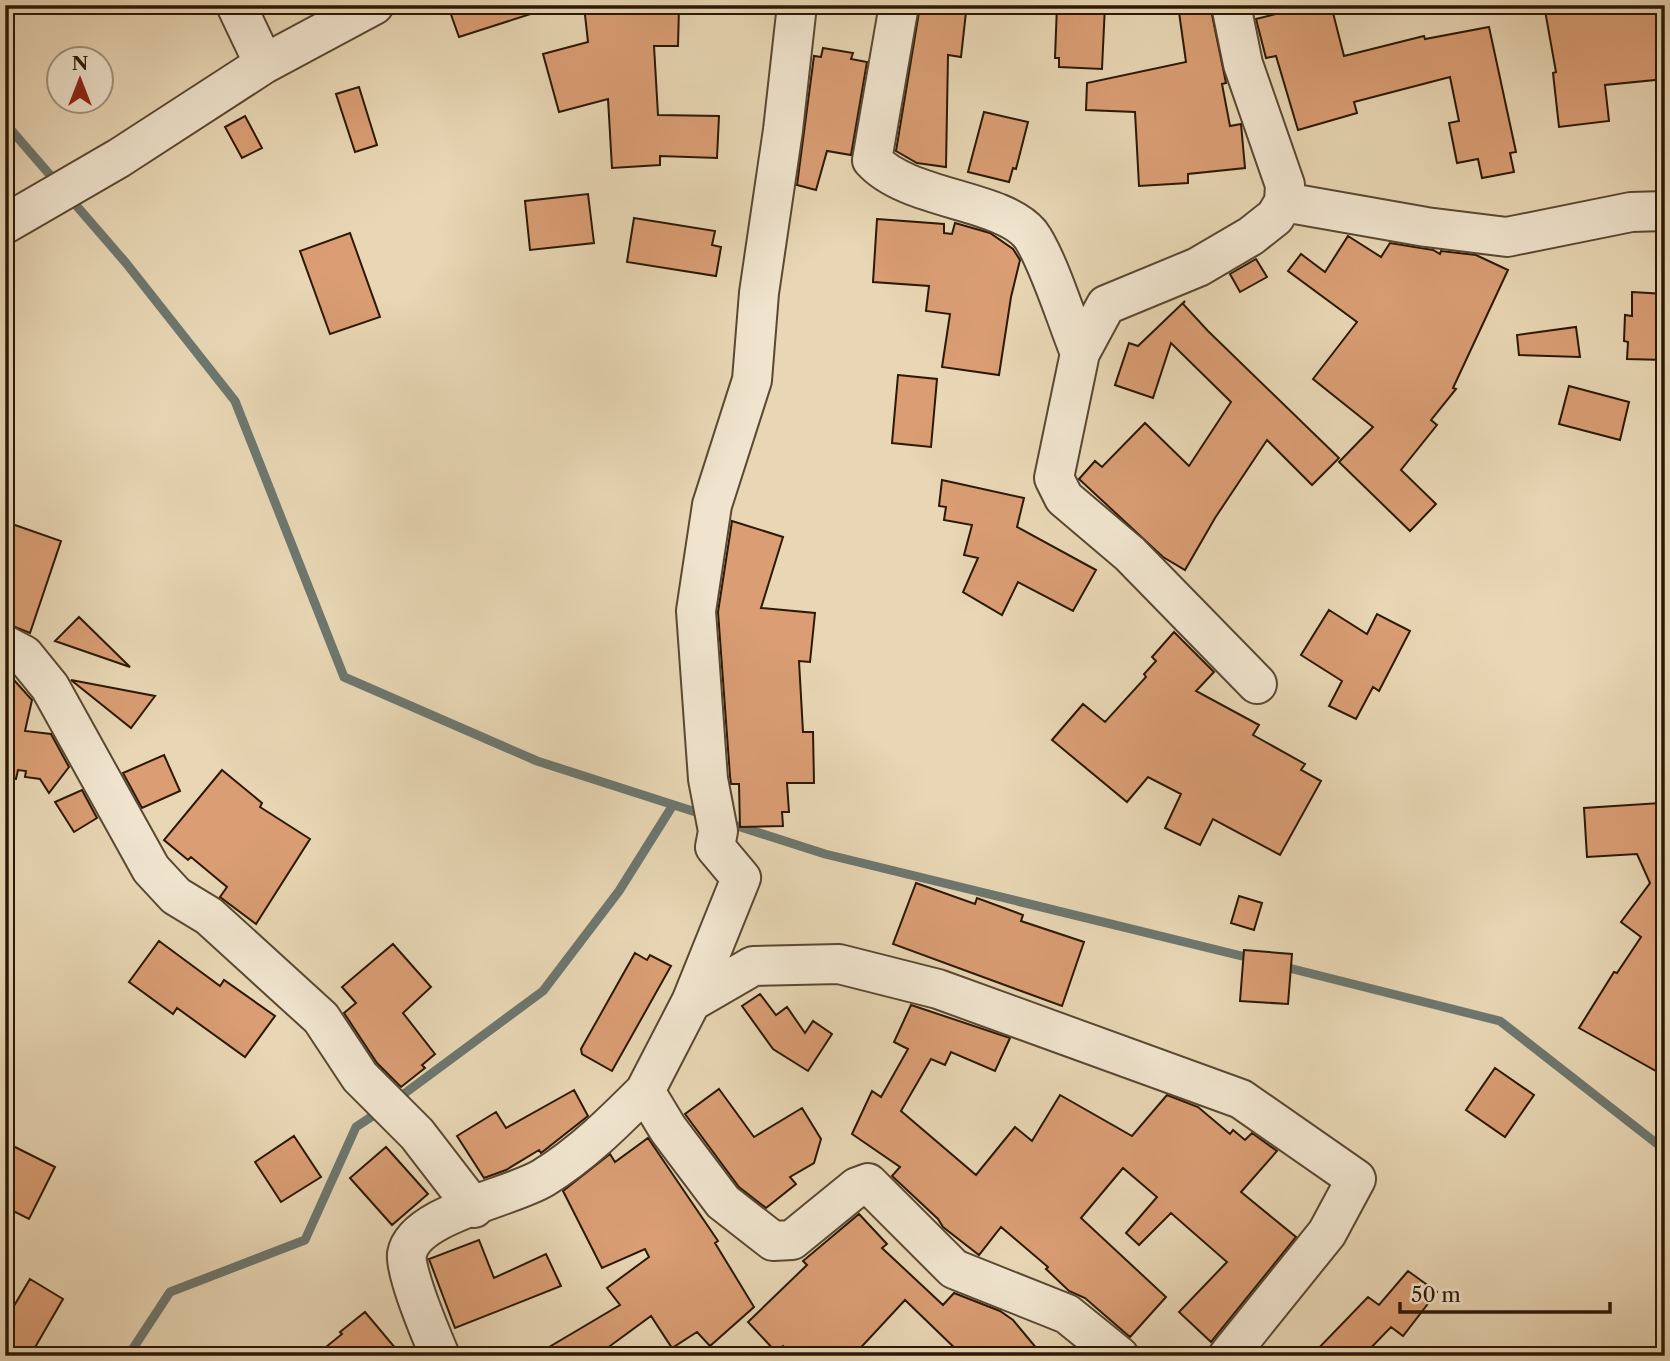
<svg xmlns="http://www.w3.org/2000/svg" width="1670" height="1361" font-family="'Libre Caslon Text',serif">
<rect width="100%" height="100%" fill="#e8d6b4"/>
<filter id="stains"><feTurbulence type="fractalNoise" baseFrequency=".00286" numOctaves="4"/><feColorMatrix values="0 0 0 0 .2 0 0 0 0 .09 0 0 0 0 .02 0 0 0 .5 -.17"/></filter>
<radialGradient id="worn" r=".72"><stop offset=".6" stop-color="#630" stop-opacity="0"/><stop offset="1" stop-color="#630" stop-opacity=".3"/></radialGradient>
<g fill="none" stroke-linecap="round" stroke-linejoin="round">
<path stroke="#6d776f" stroke-width="9" d="M 5,123 L 57,183
M 68,196 L 126,263 L 235,401 L 344,677 L 537,761 L 705,815
M 725,822 L 825,854 L 1254,959
M 1281,966 L 1500,1021 L 1665,1150
M 397,1099 L 543,991 L 619,891 L 673,805
M 128,1356 L 170,1292 L 305,1240 L 356,1127 L 380,1111"/>
</g>
<path fill="#da9d74" stroke="#2b1805" stroke-width="2" d="M 462,5 L 542,5 L 543,10 L 459,37 L 449,9 Z
M 639,5 L 679,7 L 678,46 L 654,46 L 658,115 L 719,116 L 717,158 L 660,156 L 660,165 L 612,168 L 608,99 L 559,112 L 543,54 L 588,42 L 584,6 Z
M 1057,5 L 1105,5 L 1102,69 L 1059,67 L 1059,58 L 1055,58 Z
M 1178,5 L 1210,5 L 1226,83 L 1222,84 L 1230,126 L 1241,124 L 1245,168 L 1188,174 L 1188,183 L 1139,186 L 1135,112 L 1086,110 L 1087,83 L 1186,62 Z
M 1312,5 L 1331,5 L 1344,56 L 1424,36 L 1425,39 L 1489,27 L 1516,152 L 1510,153 L 1514,172 L 1482,178 L 1478,159 L 1457,163 L 1449,123 L 1459,121 L 1450,77 L 1354,102 L 1357,113 L 1298,130 L 1276,56 L 1266,58 L 1256,19 Z
M 1544,5 L 1665,5 L 1665,79 L 1605,85 L 1609,121 L 1559,127 L 1553,73 L 1556,72 Z
M 920,6 L 966,12 L 961,57 L 948,55 L 946,167 L 917,163 L 896,151 Z
M 823,48 L 853,53 L 851,59 L 867,62 L 851,155 L 827,151 L 816,190 L 797,185 L 814,56 L 821,57 Z
M 359,87 L 377,145 L 355,152 L 336,94 Z
M 984,112 L 1028,122 L 1016,169 L 1013,168 L 1009,182 L 968,172 Z
M 245,116 L 262,148 L 242,158 L 225,127 Z
M 588,194 L 594,243 L 530,250 L 525,201 Z
M 634,218 L 715,231 L 712,245 L 721,247 L 716,276 L 627,262 Z
M 877,219 L 944,224 L 944,233 L 952,234 L 955,223 L 990,233 L 1013,249 L 1020,260 L 1011,297 L 999,375 L 942,367 L 950,314 L 926,311 L 929,286 L 873,282 Z
M 350,233 L 380,317 L 330,334 L 300,251 Z
M 1348,236 L 1381,257 L 1390,243 L 1433,250 L 1440,254 L 1441,251 L 1476,255 L 1508,270 L 1453,388 L 1456,389 L 1431,420 L 1437,425 L 1401,470 L 1436,504 L 1410,531 L 1339,462 L 1373,427 L 1313,379 L 1357,322 L 1288,271 L 1301,254 L 1325,272 Z
M 1256,259 L 1267,277 L 1240,292 L 1230,274 Z
M 1632,292 L 1665,294 L 1665,360 L 1627,359 L 1628,342 L 1624,341 L 1625,315 L 1632,316 Z
M 1185,301 L 1183,304 L 1208,331 L 1339,458 L 1312,485 L 1267,440 L 1215,518 L 1185,570 L 1163,557 L 1079,479 L 1095,461 L 1102,467 L 1145,423 L 1189,466 L 1231,402 L 1171,343 L 1153,398 L 1115,385 L 1129,343 L 1138,346 Z
M 1576,327 L 1580,357 L 1519,355 L 1517,335 Z
M 898,375 L 937,379 L 931,447 L 892,443 Z
M 1569,386 L 1629,402 L 1620,440 L 1559,424 Z
M 942,480 L 1024,498 L 1017,527 L 1096,570 L 1073,611 L 1018,582 L 1002,615 L 963,592 L 978,558 L 964,555 L 972,525 L 944,520 L 946,507 L 939,506 Z
M 732,521 L 783,537 L 761,608 L 815,613 L 810,662 L 799,661 L 803,732 L 813,732 L 814,783 L 787,783 L 789,812 L 782,812 L 783,826 L 740,827 L 739,784 L 731,784 L 730,776 L 718,612 Z
M 12,524 L 61,541 L 30,633 L 5,623 L 5,545 Z
M 1329,610 L 1367,634 L 1377,614 L 1410,631 L 1379,691 L 1373,687 L 1356,719 L 1329,706 L 1342,681 L 1301,655 Z
M 79,617 L 130,667 L 55,641 Z
M 1174,632 L 1214,672 L 1196,691 L 1259,725 L 1253,735 L 1305,764 L 1301,770 L 1321,781 L 1280,855 L 1213,819 L 1200,845 L 1165,828 L 1181,794 L 1148,777 L 1127,802 L 1052,740 L 1083,704 L 1105,722 L 1146,677 L 1144,674 L 1156,661 L 1152,657 Z
M 5,670 L 32,700 L 25,731 L 51,734 L 69,767 L 49,793 L 40,779 L 25,777 L 26,771 L 18,770 L 16,779 L 5,778 Z
M 71,680 L 155,696 L 131,728 Z
M 164,755 L 180,791 L 142,808 L 123,773 Z
M 222,770 L 262,803 L 260,807 L 310,839 L 256,924 L 220,897 L 227,887 L 191,857 L 188,860 L 164,840 Z
M 82,790 L 97,818 L 74,832 L 55,802 Z
M 1660,803 L 1663,865 L 1665,863 L 1665,1076 L 1579,1028 L 1614,972 L 1617,973 L 1641,937 L 1621,922 L 1650,883 L 1637,854 L 1587,857 L 1584,808 Z
M 916,883 L 975,904 L 977,898 L 1023,915 L 1021,921 L 1084,942 L 1062,1006 L 893,944 Z
M 1239,896 L 1262,903 L 1254,930 L 1231,923 Z
M 159,941 L 220,986 L 224,980 L 275,1016 L 245,1057 L 177,1008 L 173,1014 L 129,982 Z
M 393,944 L 431,987 L 403,1013 L 435,1054 L 422,1065 L 425,1068 L 401,1087 L 377,1063 L 344,1013 L 356,1003 L 342,987 Z
M 1244,950 L 1292,954 L 1288,1004 L 1240,1001 Z
M 635,953 L 647,960 L 650,955 L 671,966 L 612,1071 L 582,1054 L 581,1049 Z
M 760,994 L 776,1015 L 787,1007 L 805,1033 L 813,1021 L 832,1034 L 808,1071 L 773,1049 L 742,1006 Z
M 911,1005 L 1010,1038 L 995,1071 L 951,1052 L 945,1065 L 931,1059 L 901,1111 L 976,1175 L 1015,1127 L 1032,1141 L 1060,1095 L 1132,1136 L 1167,1095 L 1198,1107 L 1230,1134 L 1233,1130 L 1245,1140 L 1252,1133 L 1277,1151 L 1241,1192 L 1296,1237 L 1211,1342 L 1179,1312 L 1227,1262 L 1171,1213 L 1139,1245 L 1126,1233 L 1157,1197 L 1123,1168 L 1081,1218 L 1166,1297 L 1130,1337 L 1085,1298 L 1069,1291 L 1046,1269 L 1048,1267 L 1001,1227 L 979,1255 L 943,1227 L 938,1219 L 892,1176 L 900,1167 L 852,1134 L 872,1091 L 881,1097 L 908,1049 L 894,1042 Z
M 1495,1068 L 1534,1095 L 1505,1137 L 1466,1110 Z
M 719,1089 L 754,1137 L 802,1108 L 821,1139 L 814,1163 L 790,1177 L 796,1184 L 766,1208 L 739,1187 L 685,1114 Z
M 574,1090 L 588,1116 L 541,1153 L 539,1150 L 506,1170 L 484,1178 L 457,1136 L 496,1112 L 506,1128 Z
M 294,1136 L 321,1177 L 281,1202 L 255,1162 Z
M 648,1138 L 718,1241 L 715,1243 L 754,1307 L 710,1346 L 697,1332 L 672,1348 L 651,1316 L 610,1346 L 615,1356 L 534,1356 L 620,1305 L 607,1288 L 649,1257 L 645,1249 L 602,1268 L 563,1191 L 610,1154 L 615,1162 Z
M 5,1142 L 55,1167 L 29,1219 L 5,1207 Z
M 386,1147 L 428,1194 L 392,1225 L 350,1178 Z
M 859,1214 L 887,1244 L 882,1248 L 943,1305 L 954,1293 L 1000,1311 L 1013,1320 L 1043,1356 L 963,1356 L 905,1300 L 853,1356 L 794,1356 L 783,1346 L 776,1352 L 748,1322 L 807,1265 L 803,1261 Z
M 479,1240 L 494,1278 L 546,1254 L 561,1286 L 455,1328 L 429,1259 Z
M 1408,1271 L 1437,1292 L 1403,1336 L 1391,1327 L 1363,1356 L 1311,1356 L 1368,1297 L 1379,1305 Z
M 30,1279 L 63,1299 L 30,1356 L 24,1356 L 5,1345 L 5,1321 Z
M 365,1312 L 402,1356 L 315,1356 L 342,1334 L 340,1332 Z"/>
<g fill="none" stroke-linecap="round" stroke-linejoin="round">
<g stroke="#5a4831" stroke-width="42">
<path id="minor" d="M 236,5 L 264,64
M 899,5 L 872,160 C 908,200 1001,199 1030,234 C 1047,256 1068,324 1080,353
M 1231,5 L 1243,64 L 1285,185 L 1284,202 L 1275,217 L 1251,236 L 1198,267 L 1106,305 L 1080,353 L 1054,478 L 1064,498 L 1130,554 L 1257,684
M 1284,202 L 1426,227 L 1507,237 L 1631,212 L 1665,211
M 5,224 L 119,158 L 264,64 L 374,5
M 5,645 L 24,655 L 50,687 L 151,869 L 176,896 L 209,916 L 321,1018 L 360,1077 L 417,1134 L 474,1208
M 691,1002 L 753,966 L 839,964 L 938,989 L 1241,1099 L 1356,1179 L 1327,1233 L 1228,1356
M 645,1091 L 691,1002 L 741,878 L 715,847 L 718,831 L 708,779 L 696,611 L 712,505 L 752,380 L 759,293 L 783,130 L 797,5
M 440,1356 C 432,1337 404,1271 407,1254 C 414,1214 510,1198 543,1178 C 582,1154 613,1123 645,1091 L 668,1129 L 723,1202 L 773,1241 L 792,1240 L 857,1187 L 868,1183 L 954,1269 L 1067,1314 L 1119,1356"/>
</g>
<use href="#minor" stroke="#f0e4ce" stroke-width="38"/>
</g>
<rect width="1670" height="1361" fill="none" stroke="#e8d6b4" stroke-width="28"/>
<rect x="7" y="7" width="1656" height="1347" fill="none" stroke="#2b1805" stroke-width="3.5"/>
<rect x="14" y="14" width="1642" height="1333" fill="none" stroke="#2b1805" stroke-width="2"/>
<g transform="translate(80 80)"><circle r="33" fill="#f0e4ce" stroke="#a1927e" stroke-width="2"/>
<path d="M0-5L12 26L0 18L-12 26Z" fill="#8f2418"/>
<text y="-10" font-size="19" font-weight="bold" text-anchor="middle" fill="#2b1805">N</text>
</g>
<path d="M1400 1302v10h210v-10" fill="none" stroke="#2b1805" stroke-width="3.5"/>
<text x="1411" y="1302" font-size="21" fill="#2b1805" stroke="#f0e4ce" stroke-width="5" paint-order="stroke">50 m</text>
<rect width="100%" height="100%" filter="url(#stains)"/>
<rect width="100%" height="100%" fill="url(#worn)"/>
</svg>
